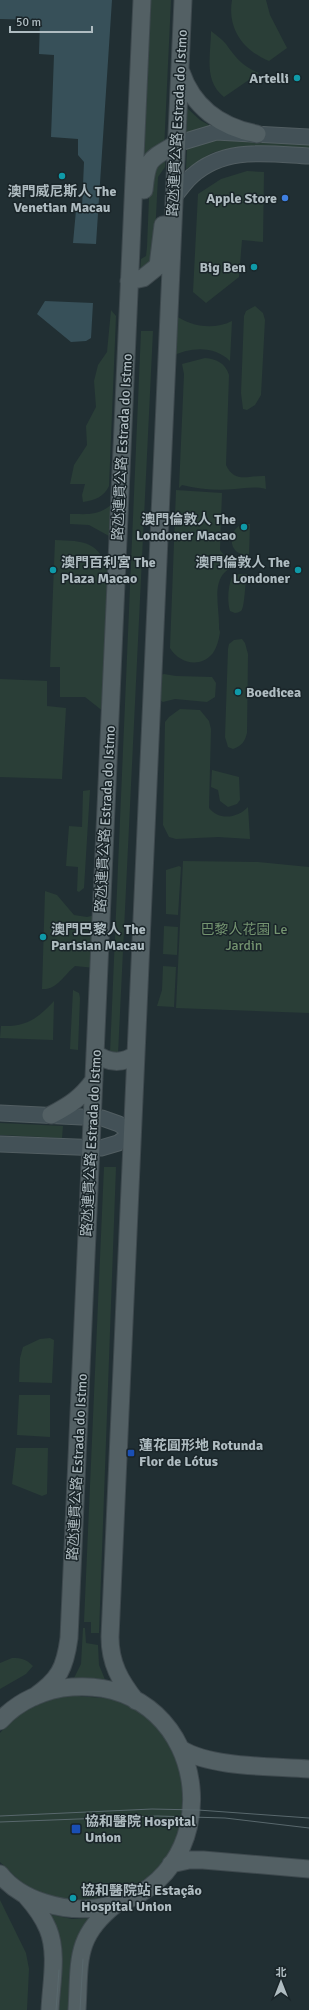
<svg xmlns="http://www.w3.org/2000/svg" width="309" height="2010" font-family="Signika,'Noto Sans SC',sans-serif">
<rect width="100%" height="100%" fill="#212f33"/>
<path fill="#2a3e37" d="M 151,0 L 171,0 L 164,150 L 145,158 L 143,156 Z
M 232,0 L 266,0 L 270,15 L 287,48 L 269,61 C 244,51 227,29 232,0 Z
M 211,31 C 216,35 222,39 226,44 C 235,57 243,67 259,73 L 224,97 C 203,81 211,54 211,31 Z
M 187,108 L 200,120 L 216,129 L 186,135 Z
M 208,139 L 309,142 L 309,151 L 226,149 L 212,153 L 186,169 L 187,149 Z
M 165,157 L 165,167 L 158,177 L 154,255 L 151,266 L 140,274 L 141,259 L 146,256 L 147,247 L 150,173 Z
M 247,171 L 264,172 L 263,242 L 242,240 L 239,277 L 206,303 L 193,292 L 198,194 L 221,179 Z
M 255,306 L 263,313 L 265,320 L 261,395 L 255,405 L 247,410 L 243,409 L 241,393 L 244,316 L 246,311 Z
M 111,310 L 116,316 L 109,486 C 104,497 95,500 83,502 L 82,495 L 85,484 L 70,484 L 74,465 L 87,445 L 86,426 L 96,407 L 94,381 L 98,365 L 107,352 Z
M 173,314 C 190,326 212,331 232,321 L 230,361 C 214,345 190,347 170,357 Z
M 141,331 L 153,331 L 118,1054 L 110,1053 Z
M 205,358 C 217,359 225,363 229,375 L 226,465 C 235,484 248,475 265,476 L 266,489 C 255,486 246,488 235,489 C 218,491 198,489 182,485 L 179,488 L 184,374 L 182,364 Z
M 176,490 L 222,493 L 220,550 L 227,559 L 241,564 C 207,572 220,603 219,629 L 220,632 C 219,639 217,647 213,653 C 200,669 179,663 170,648 Z
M 111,505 L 109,536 L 89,525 L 70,524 L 70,514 C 88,514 97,516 111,505 Z
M 250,524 L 249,556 C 245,555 240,554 237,552 C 228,545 231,529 241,525 C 243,524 247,524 250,524 Z
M 55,540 C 84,541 100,541 109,574 L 104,712 L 85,697 L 60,697 L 60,667 L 50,667 Z
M 239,574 L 247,574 C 245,580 245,608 241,611 C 239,612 237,613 235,613 L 230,611 C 227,601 228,586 232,577 Z
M 242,639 L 245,643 L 248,654 L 247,733 C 245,741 242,746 233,749 L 228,747 L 225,737 L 228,649 L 229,644 L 234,640 Z
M 164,674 L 176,676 L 212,677 L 216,683 L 215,697 L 207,702 L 175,699 L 163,702 L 158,699 L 158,676 Z
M 0,679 L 47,681 L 47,706 L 66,708 L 62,779 L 0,777 Z
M 180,709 L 200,710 L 209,721 L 211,729 L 209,808 C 219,821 238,818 248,807 L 250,839 L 218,837 L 176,839 L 169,837 L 163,825 L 165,722 L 169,717 Z
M 212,770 L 239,777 L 240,800 L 237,804 L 228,807 L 220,801 L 218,790 L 211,787 Z
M 90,790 L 84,888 L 79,892 L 77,891 L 78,867 L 66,866 L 69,826 L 82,827 L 83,791 Z
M 183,861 L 258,862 L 309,867 L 309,1013 L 176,1008 Z
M 179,866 L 181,867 L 178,915 L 166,914 L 166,870 Z
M 45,891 L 57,895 L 74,915 L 87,917 L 95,915 L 95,968 L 75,966 C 64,975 57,990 42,989 Z
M 164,926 L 178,927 L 177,955 L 163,954 Z
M 163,966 L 176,967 L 174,1007 L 157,1006 L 162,990 Z
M 73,990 L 79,993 L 80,998 L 78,1050 L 70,1049 Z
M 54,1001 L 53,1040 L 0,1038 L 1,1026 C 26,1027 37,1019 54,1001 Z
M 0,1123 L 63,1126 L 62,1138 L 0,1135 Z
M 104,1167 L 116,1167 L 99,1633 L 91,1633 L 91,1622 L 84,1622 Z
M 50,1338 L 54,1340 L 52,1383 L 19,1382 L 20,1358 L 23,1347 L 40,1339 Z
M 19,1395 L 50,1395 L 50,1437 L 17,1435 Z
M 16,1448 L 48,1448 L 47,1494 L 42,1496 L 12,1484 Z
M 83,1628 L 85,1628 L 86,1643 L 98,1645 L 99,1665 L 106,1682 L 91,1679 L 73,1680 L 81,1664 Z
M 12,1658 C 22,1658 26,1659 33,1666 L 26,1674 L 0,1689 L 0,1663 Z
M 65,1695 L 115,1699 L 145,1715 L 169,1740 L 186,1787 L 179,1837 L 161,1866 L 135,1887 L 119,1894 L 86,1901 L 53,1898 L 38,1892 L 23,1884 L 0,1862 L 0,1733 C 19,1710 38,1704 65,1695 Z
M 0,1900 L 26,1953 L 29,1969 L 27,2010 L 0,2010 Z
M 48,1914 L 72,1919 L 94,1918 L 74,2010 L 55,2010 Z"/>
<path fill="#375059" d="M 0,0 L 112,0 L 96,244 L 73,243 L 76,210 L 82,208 L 84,162 L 78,155 L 78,139 L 51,137 L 54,55 L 39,54 L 40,20 L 0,19 Z
M 45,301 L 93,303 L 91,338 L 86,341 L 71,342 L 37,314 Z"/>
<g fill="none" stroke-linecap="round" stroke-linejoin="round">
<g stroke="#525e62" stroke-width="17">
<path id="secondary" d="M 176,144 L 216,132 L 309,137
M 174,197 C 180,190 185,182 192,176 C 225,146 268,154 309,156
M 0,1113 L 102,1118 L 119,1124 L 132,1133 L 118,1143 L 101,1148 L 0,1144"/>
</g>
<g stroke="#3e494e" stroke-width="19">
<path id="primary" d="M 181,72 C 193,107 221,127 257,134
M 144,190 C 147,158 149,160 176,144
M 129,281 L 143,278 L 158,266 L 163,225
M 95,1053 C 108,1063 122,1065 136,1054
M 51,1115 C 70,1105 81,1098 94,1080
M 34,1697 C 59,1680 65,1668 69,1638 L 142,0
M 136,1701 C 120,1681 110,1663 110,1637 L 183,0
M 0,1721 C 18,1701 45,1689 72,1687 C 215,1677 238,1888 96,1908 C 64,1912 21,1901 0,1874
M 181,1749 C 212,1768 272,1766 309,1769
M 171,1864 L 189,1860 L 203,1860 L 309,1869
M 26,1896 C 35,1906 43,1917 48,1929 C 58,1953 51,1985 50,2010
M 77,2010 C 80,1961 74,1937 116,1904"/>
</g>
<use href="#secondary" stroke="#435157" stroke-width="15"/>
<use href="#primary" stroke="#536064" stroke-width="17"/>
<path stroke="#59686d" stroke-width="1" d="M 0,1816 L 152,1809 L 198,1810 L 309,1818
M 0,1822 L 157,1816 L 225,1818 L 309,1828
M 56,2010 L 59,1970
M 80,2010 L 83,1959"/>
</g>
<g fill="#0f9aa8" stroke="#1a2529" stroke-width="1.5">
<circle cx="297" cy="78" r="4"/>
<circle cx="62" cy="176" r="4"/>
<circle cx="254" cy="267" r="4"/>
<circle cx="244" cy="527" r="4"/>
<circle cx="53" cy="570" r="4"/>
<circle cx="298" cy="570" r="4"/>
<circle cx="238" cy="692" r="4"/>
<circle cx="43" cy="937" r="4"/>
<circle cx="73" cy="1898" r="4"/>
</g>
<circle fill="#3f7fe0" stroke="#1a2529" stroke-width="1.5" cx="285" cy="198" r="4"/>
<g fill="#1a4fb4" stroke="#1a2529" stroke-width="1.5">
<rect x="127" y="1449" width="8" height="8" rx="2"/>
<rect x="71" y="1824" width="10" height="10" rx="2"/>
</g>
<g text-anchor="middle" stroke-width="3" stroke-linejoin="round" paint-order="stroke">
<g font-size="14" font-weight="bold" fill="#afbcc1" stroke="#1a2529" text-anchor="start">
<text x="289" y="83" text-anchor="end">Artelli</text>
<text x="62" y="196" text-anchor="middle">澳門威尼斯人 The<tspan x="62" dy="16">Venetian Macau</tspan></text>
<text x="277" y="203" text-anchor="end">Apple Store</text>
<text x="246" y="272" text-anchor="end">Big Ben</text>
<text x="236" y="524" text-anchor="end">澳門倫敦人 The<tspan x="236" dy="16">Londoner Macao</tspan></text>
<text x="61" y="567">澳門百利宮 The<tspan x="61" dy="16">Plaza Macao</tspan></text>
<text x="290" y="567" text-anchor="end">澳門倫敦人 The<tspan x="290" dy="16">Londoner</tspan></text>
<text x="246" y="697">Boedicea</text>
<text x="51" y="934">澳門巴黎人 The<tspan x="51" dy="16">Parisian Macau</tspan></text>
<text x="139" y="1450">蓮花圓形地 Rotunda<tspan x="139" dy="16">Flor de Lótus</tspan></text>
<text x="85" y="1826">協和醫院 Hospital<tspan x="85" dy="16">Union</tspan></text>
<text x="81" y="1895">協和醫院站 Estação<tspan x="81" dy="16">Hospital Union</tspan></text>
</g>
<g font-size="14" fill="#afbcc1" stroke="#1a2529">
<text transform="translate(177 123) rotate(-87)" y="5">路氹連貫公路 Estrada do Istmo</text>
<text transform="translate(122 447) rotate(-87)" y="5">路氹連貫公路 Estrada do Istmo</text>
<text transform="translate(105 819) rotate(-87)" y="5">路氹連貫公路 Estrada do Istmo</text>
<text transform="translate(91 1143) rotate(-87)" y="5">路氹連貫公路 Estrada do Istmo</text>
<text transform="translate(77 1467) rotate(-87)" y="5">路氹連貫公路 Estrada do Istmo</text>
</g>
<g font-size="14" fill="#749470" stroke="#1a2529">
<text x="244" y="934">巴黎人花園 Le<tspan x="244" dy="16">Jardin</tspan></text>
</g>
</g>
<g transform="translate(281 1982)" stroke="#1a2529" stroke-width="3" paint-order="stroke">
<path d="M0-3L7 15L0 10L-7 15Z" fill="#afbcc1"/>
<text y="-6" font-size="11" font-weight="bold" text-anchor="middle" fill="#afbcc1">北</text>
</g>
<path d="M10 26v6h82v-6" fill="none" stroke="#afbcc1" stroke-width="2"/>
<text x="16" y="26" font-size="12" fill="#afbcc1" stroke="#1a2529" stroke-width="3" paint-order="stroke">50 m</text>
</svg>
